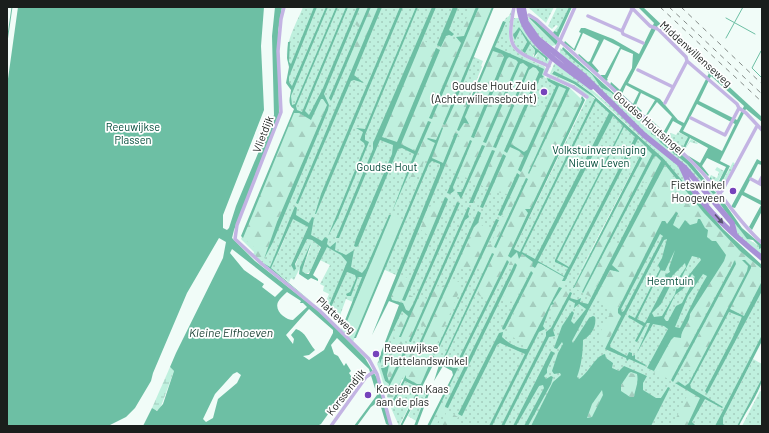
<svg xmlns="http://www.w3.org/2000/svg" width="769" height="433" font-family="Barlow,sans-serif">
<defs>
<pattern id="green-dots" width="8" height="8" patternUnits="userSpaceOnUse"><rect width="8" height="8" fill="#bff0de"/><path d="M2 2h.1M6 6h.1" fill="none" stroke="#a4cdbe" stroke-width="1.8" stroke-linecap="round"/></pattern>
<pattern id="forest-firs" width="22" height="20" patternUnits="userSpaceOnUse"><rect width="22" height="20" fill="#bff0de"/><path d="M5 1l3.5 6h-7zM16 11l3.5 6h-7z" fill="#a4cdbe"/></pattern>
<pattern id="wetland-marsh" width="20" height="14" patternUnits="userSpaceOnUse"><rect width="20" height="14" fill="#bff0de"/><path d="M1 5h8M5 5V1M11 12h8M15 12V8" fill="none" stroke="#a4cdbe"/></pattern>
</defs>
<rect width="100%" height="100%" fill="#f1fcf8"/>
<path fill="url(#green-dots)" fill-rule="evenodd" d="M 303,7 L 493,7 L 455,98 L 469,104 L 506,22 L 504,21 L 506,18 L 509,16 L 513,7 C 504,46 508,51 544,66 L 546,69 L 544,75 L 545,78 L 548,77 L 570,88 L 571,89 L 568,87 L 583,101 L 512,249 L 564,277 L 514,249 L 588,96 L 575,87 L 550,74 L 554,64 L 556,63 L 583,82 L 679,166 L 706,206 L 704,208 L 664,159 L 598,98 L 581,85 L 553,71 L 552,74 L 586,91 L 645,146 L 572,287 L 647,146 L 718,227 L 762,266 L 762,338 L 717,426 L 428,426 L 456,371 L 433,360 L 420,387 L 379,369 L 377,364 L 402,306 L 388,299 L 398,276 L 370,263 L 364,276 L 349,267 L 348,262 L 327,310 L 324,306 L 329,294 L 323,291 L 324,286 L 320,284 L 330,265 L 320,260 L 326,248 L 308,235 L 310,226 L 293,216 L 274,264 L 293,218 L 308,227 L 291,265 L 295,266 L 306,239 L 312,240 L 321,246 L 310,272 L 306,274 L 302,271 L 312,243 L 294,280 L 291,278 L 289,282 L 260,261 L 262,260 L 241,239 L 295,110 L 290,102 L 292,89 L 287,82 L 290,66 C 280,50 297,23 303,7 Z
M 554,7 L 546,23 L 529,8 L 529,7 Z
M 557,7 L 569,7 L 557,33 L 554,31 L 558,26 L 556,25 L 552,29 L 548,26 Z
M 527,17 L 556,45 L 552,46 C 540,38 532,30 527,17 Z
M 514,18 L 519,18 L 529,38 L 550,57 L 548,64 C 520,53 508,51 514,18 ZM 519,28 L 532,45 L 548,60 L 546,62 C 544,58 543,55 538,52 L 536,57 L 533,56 L 535,50 L 529,44 L 526,51 L 522,51 L 527,42 L 520,30 L 515,32 Z
M 479,42 L 474,57 L 483,61 L 481,66 L 482,67 L 468,101 L 457,97 Z
M 560,48 L 576,60 L 579,65 L 590,72 L 603,88 L 607,89 L 614,96 L 615,100 L 651,130 L 652,134 L 657,137 L 660,142 L 687,164 L 713,194 L 716,191 L 717,193 L 710,196 L 560,53 Z
M 678,132 L 688,137 L 685,148 L 691,139 L 698,143 L 697,144 L 690,142 L 683,152 L 667,136 L 671,133 L 676,135 Z
M 733,162 L 735,164 L 720,191 L 709,179 L 711,175 L 717,178 L 719,172 L 715,170 L 717,167 L 724,171 L 717,183 L 711,178 L 719,188 Z
M 720,197 L 721,197 L 728,206 L 721,198 L 719,202 C 730,213 737,227 746,237 C 749,241 756,243 759,246 L 760,249 L 762,248 L 762,255 L 738,235 L 716,200 Z
M 347,272 L 356,275 L 356,278 L 349,296 L 358,277 L 361,276 L 363,278 L 353,302 L 346,299 L 338,321 L 329,312 Z
M 753,359 L 762,364 L 762,378 L 737,426 L 727,426 L 723,424 L 723,418 Z
M 405,381 L 417,387 L 418,389 L 399,426 L 391,408 Z
M 760,391 L 762,392 L 762,426 L 742,426 Z
M 420,392 L 426,394 L 416,421 L 408,416 Z"/>
<path fill="url(#forest-firs)" fill-rule="evenodd" d="M 362,7 L 368,7 L 359,28 L 355,24 Z
M 370,7 L 378,7 L 352,70 L 346,68 Z
M 471,7 L 476,7 L 464,36 L 461,37 L 459,36 Z
M 479,7 L 492,7 L 443,124 L 445,125 L 456,100 L 467,105 L 459,131 L 462,124 L 469,124 L 465,117 L 493,51 L 502,54 L 504,57 L 471,136 L 474,138 L 507,59 L 509,57 L 516,60 L 520,64 L 523,63 L 528,67 L 496,148 L 529,70 L 533,67 L 536,68 L 539,72 L 504,151 L 507,153 L 510,146 L 519,151 L 524,156 L 518,170 L 521,171 L 559,85 L 566,89 L 528,173 L 531,173 L 570,88 L 582,100 L 532,205 L 530,209 L 528,208 L 529,213 L 508,256 L 511,257 L 517,252 L 519,254 L 518,259 L 522,254 L 534,262 L 532,266 L 535,267 L 538,263 L 564,277 L 565,281 L 562,287 L 570,291 L 557,316 L 549,314 L 559,287 L 527,349 L 527,346 L 508,334 L 507,329 L 533,272 L 529,273 L 514,303 L 507,303 L 503,299 L 503,294 L 517,265 L 509,265 L 507,260 L 489,297 L 484,298 L 478,295 L 478,288 L 494,254 L 492,253 L 475,287 L 482,272 L 477,268 L 488,245 L 491,244 L 520,175 L 516,173 L 507,194 L 491,191 L 506,156 L 503,155 L 488,189 L 481,185 L 495,151 L 493,150 L 477,184 L 471,180 L 470,178 L 484,146 L 482,145 L 467,178 L 459,174 L 472,141 L 470,140 L 456,172 L 445,166 L 458,135 L 456,133 L 443,163 L 432,158 L 442,127 L 436,140 L 431,138 L 427,139 L 435,143 L 430,155 L 427,155 L 413,186 L 408,183 L 421,152 L 419,151 L 427,133 L 428,121 L 416,150 L 400,144 L 440,50 L 436,49 L 397,142 L 382,136 L 422,40 L 440,49 L 446,37 L 455,43 L 458,38 L 461,43 L 429,118 L 432,119 ZM 525,178 L 528,180 L 494,247 Z
M 321,99 L 323,99 L 327,105 L 277,222 L 264,259 L 260,261 L 253,254 L 256,249 L 243,238 L 249,221 L 294,113 L 299,113 L 312,120 Z
M 530,102 L 546,109 L 527,150 L 524,152 L 511,144 Z
M 648,148 L 652,153 L 650,158 L 582,292 L 574,288 Z
M 656,156 L 661,161 L 651,182 L 640,183 Z
M 665,165 L 704,213 L 740,251 L 762,269 L 762,281 L 743,315 L 730,309 L 751,267 L 745,260 L 743,262 L 748,266 L 747,271 L 695,373 L 682,366 L 736,264 L 733,261 L 671,380 L 647,369 L 654,371 L 671,340 L 674,336 L 679,339 L 690,318 L 690,314 L 711,280 L 712,241 L 707,236 L 705,228 L 700,219 L 698,219 L 697,223 L 690,225 L 686,220 L 679,230 L 673,226 L 678,214 L 672,216 L 667,224 L 662,221 L 618,308 L 621,316 L 606,345 L 597,338 L 611,312 L 605,304 L 595,299 L 610,270 L 619,273 L 612,265 Z
M 432,203 L 442,205 L 429,236 L 420,229 Z
M 478,223 L 491,231 L 474,267 L 465,270 L 456,267 Z
M 612,239 L 618,245 L 591,297 L 583,293 Z
M 400,275 L 410,279 L 403,300 L 405,301 L 408,294 L 415,298 L 409,311 L 405,309 L 403,303 L 390,298 Z
M 451,279 L 459,282 L 460,290 L 433,353 L 420,347 Z
M 445,285 L 426,328 L 419,323 L 433,290 L 435,287 Z
M 424,298 L 427,299 L 409,342 L 393,337 L 400,320 L 406,314 L 408,316 L 399,337 L 401,338 L 416,302 Z
M 396,339 L 434,356 L 421,384 L 417,384 L 404,375 L 390,406 L 379,369 L 386,363 L 394,341 ZM 407,345 L 409,345 L 388,389 L 389,384 L 385,381 L 382,370 L 388,364 L 387,375 L 389,381 Z
M 629,373 L 637,374 C 639,383 635,389 634,397 L 630,397 L 621,391 L 621,385 Z
M 602,390 L 603,395 L 592,417 L 587,418 L 592,404 Z
M 687,391 L 700,397 L 700,400 L 687,426 L 672,426 L 687,396 Z
M 440,407 L 444,409 L 436,426 L 430,426 Z
M 447,411 L 458,417 L 453,426 L 440,426 Z"/>
<path fill="url(#wetland-marsh)" d="M 170,367 L 174,371 L 160,409 L 155,411 L 152,408 Z"/>
<path fill="#bff0de" d="M 391,215 L 403,220 L 353,342 L 340,330 L 346,324 Z"/>
<path fill="#6dbfa4" fill-rule="evenodd" d="M 18,7 L 264,7 L 261,46 L 264,110 L 223,215 L 223,228 L 227,230 L 229,228 L 236,206 L 274,115 L 272,36 L 275,7 L 282,7 L 278,32 L 279,115 L 234,230 L 232,238 L 255,261 L 321,313 L 365,358 L 377,378 L 390,426 L 386,424 L 380,404 L 378,402 L 371,407 L 357,426 L 354,426 L 377,395 L 369,369 L 337,338 L 331,345 L 334,354 L 338,356 L 344,366 L 346,363 L 351,371 L 349,373 L 353,379 L 321,424 L 317,426 L 143,426 L 152,408 L 157,411 L 163,404 L 174,371 L 170,367 L 176,353 L 223,258 L 226,242 L 219,238 L 187,293 L 153,373 L 151,381 L 135,408 L 126,417 L 108,426 L 7,426 L 7,86 ZM 232,249 L 283,289 L 275,297 L 262,287 L 264,284 L 244,270 L 230,253 ZM 287,292 L 301,301 L 300,303 L 303,303 L 307,307 L 293,320 C 286,320 274,311 278,302 C 280,298 284,295 287,292 ZM 309,309 L 333,330 L 333,333 L 324,350 L 309,360 L 303,356 L 309,355 L 315,350 C 308,342 306,332 296,329 L 291,335 L 294,339 L 293,344 L 286,335 ZM 237,372 L 241,375 L 237,383 L 218,399 L 213,418 L 206,422 L 203,419 L 215,394 L 233,374 Z
M 314,7 L 317,7 L 289,77 L 289,82 L 292,86 L 326,7 L 328,7 L 291,96 L 292,105 L 295,104 L 336,7 L 338,7 L 296,106 L 297,110 L 302,112 L 346,7 L 348,7 L 305,111 L 309,115 L 323,88 L 357,7 L 360,7 L 324,94 L 329,105 L 328,110 L 273,242 L 264,259 L 277,222 L 327,105 L 323,99 L 321,99 L 311,120 L 299,113 L 294,113 L 243,238 L 241,236 L 294,109 C 287,104 290,98 291,90 L 286,83 L 289,67 L 287,58 L 288,42 L 290,42 L 289,62 L 291,64 Z
M 368,7 L 371,7 L 331,101 L 329,98 Z
M 378,7 L 382,7 L 354,75 L 364,83 L 354,80 L 351,81 L 298,204 L 296,203 Z
M 400,7 L 403,7 L 316,214 L 315,214 L 321,194 Z
M 416,7 L 418,7 L 365,135 L 365,140 L 369,142 L 338,218 L 328,236 L 365,146 L 364,143 L 360,140 L 363,132 L 356,128 L 365,129 Z
M 432,7 L 436,7 L 382,137 L 397,142 L 436,48 L 440,50 L 401,144 L 415,151 L 428,121 L 431,122 L 392,212 L 414,154 L 402,148 L 398,149 L 358,246 L 356,247 L 354,246 L 356,239 L 392,154 L 393,145 L 380,140 L 339,238 L 336,238 L 373,149 L 373,143 Z
M 453,7 L 458,7 L 449,30 L 454,34 L 452,36 L 449,35 L 446,36 L 441,47 L 437,45 Z
M 476,7 L 479,7 L 432,119 L 429,118 L 461,43 L 456,37 L 464,36 Z
M 492,7 L 494,7 L 457,98 L 469,102 L 503,21 L 506,22 L 495,47 L 544,69 L 542,75 L 544,77 L 540,78 L 511,144 L 524,152 L 527,150 L 556,86 L 548,81 L 547,78 L 570,88 L 529,174 L 528,173 L 566,89 L 559,86 L 521,172 L 518,170 L 524,156 L 519,151 L 510,147 L 507,153 L 504,151 L 539,72 L 536,68 L 533,67 L 529,70 L 496,148 L 493,147 L 528,67 L 523,63 L 520,64 L 486,143 L 483,142 L 518,62 L 516,60 L 509,57 L 507,59 L 474,138 L 471,137 L 504,57 L 502,54 L 493,51 L 465,117 L 469,124 L 464,123 L 459,131 L 457,130 L 467,105 L 456,101 L 445,125 L 443,124 Z
M 569,7 L 572,7 L 558,38 L 553,33 L 554,31 L 557,32 Z
M 638,7 L 643,7 L 686,48 L 703,57 L 703,59 L 697,57 L 762,117 L 762,122 L 746,109 L 720,161 L 730,166 L 719,188 L 710,179 L 710,177 L 716,183 L 719,181 L 726,167 L 707,158 L 702,166 L 709,175 L 708,176 L 687,155 L 700,163 L 708,148 L 690,138 L 685,148 L 683,147 L 688,137 L 679,132 L 682,126 L 673,121 L 666,134 L 672,140 L 671,142 L 663,133 L 672,117 L 657,102 L 647,116 L 661,129 L 660,130 L 644,115 L 646,115 L 655,100 L 641,93 L 636,105 L 642,111 L 640,113 L 610,85 L 611,82 L 620,90 L 632,68 L 633,54 L 621,49 L 607,79 L 608,80 L 606,81 L 600,75 L 605,75 L 620,47 L 604,39 L 592,63 L 599,71 L 597,73 L 578,55 L 579,54 L 588,62 L 590,61 L 599,41 L 583,33 L 575,51 L 564,43 L 565,41 L 574,49 L 581,33 L 579,32 L 581,28 L 585,28 L 613,39 L 639,54 L 654,23 ZM 658,25 L 709,73 L 684,123 L 678,120 L 660,99 L 628,83 ZM 711,76 L 744,106 L 737,120 L 699,101 ZM 626,85 L 639,92 L 633,104 L 622,94 ZM 697,104 L 735,124 L 722,151 L 683,131 Z
M 528,17 L 534,19 L 558,41 L 556,45 Z
M 519,27 L 532,45 L 548,58 L 546,62 L 545,58 L 538,52 L 534,57 L 535,50 L 530,44 L 525,53 L 522,51 L 527,42 L 520,30 L 515,40 L 513,35 Z
M 563,47 L 691,163 L 716,193 L 713,194 L 687,164 L 660,142 L 657,137 L 651,134 L 651,130 L 615,100 C 614,92 608,91 602,88 C 599,86 593,74 589,72 C 581,67 568,56 562,49 Z
M 554,71 L 576,82 L 591,93 L 664,159 L 723,229 L 762,265 L 762,269 L 740,251 L 704,213 L 665,165 L 612,265 L 620,272 L 610,270 L 572,341 L 573,343 L 589,318 L 593,316 L 595,317 C 597,326 591,336 583,340 C 583,353 581,366 577,377 L 579,379 C 588,374 595,356 605,354 L 606,358 L 613,363 L 612,368 L 619,371 L 624,366 L 647,376 L 643,383 L 643,390 L 656,398 L 661,398 L 668,387 L 670,388 L 651,426 L 531,426 L 553,382 L 561,375 L 560,373 L 554,374 L 552,371 L 558,353 L 563,344 L 562,342 L 557,349 L 554,348 L 562,326 L 572,311 L 574,313 L 571,321 L 574,324 L 586,309 L 579,304 L 574,308 L 575,303 L 569,300 L 553,330 L 555,336 L 549,337 L 504,426 L 501,426 L 546,336 L 546,332 L 551,328 L 570,292 L 572,293 L 570,298 L 577,300 L 581,298 L 580,302 L 588,304 L 661,161 L 656,156 L 654,157 L 583,293 L 582,292 L 585,286 L 652,154 L 647,149 L 574,288 L 573,288 L 645,146 L 638,139 L 565,281 L 562,281 L 564,277 L 541,264 L 538,263 L 535,268 L 532,266 L 533,262 L 522,254 L 519,259 L 517,252 L 511,258 L 508,256 L 528,213 L 525,209 L 530,209 L 532,205 L 582,100 L 581,98 L 582,96 L 585,100 L 514,249 L 520,252 L 595,98 L 574,84 L 552,74 ZM 596,101 L 609,113 L 535,259 L 522,252 ZM 613,116 L 623,126 L 555,260 L 555,262 L 568,268 L 564,276 L 538,261 ZM 624,127 L 635,137 L 569,267 L 557,260 ZM 631,372 L 637,374 C 639,383 635,389 634,397 L 630,397 L 621,391 L 621,385 L 629,373 ZM 602,390 L 603,395 L 592,417 L 587,418 L 592,404 Z
M 442,127 L 443,128 L 432,158 L 443,163 L 455,133 L 458,134 L 391,297 L 392,300 L 403,303 L 406,310 L 409,311 L 413,304 L 457,202 L 460,203 L 401,337 L 399,337 L 408,316 L 402,311 L 387,343 L 380,364 L 379,358 L 399,305 L 389,301 L 372,335 L 440,167 L 440,164 L 432,161 L 429,164 L 356,338 L 354,338 L 435,143 L 427,139 L 428,138 L 436,140 Z
M 470,140 L 472,141 L 453,187 L 454,191 L 450,194 L 447,193 Z
M 482,145 L 485,146 L 461,199 L 457,192 L 461,192 L 462,191 Z
M 492,150 L 495,151 L 473,203 L 469,203 Z
M 503,154 L 506,156 L 483,208 L 480,207 Z
M 757,159 L 762,162 L 762,165 L 758,164 L 744,192 L 762,201 L 762,211 L 752,230 L 749,227 L 761,205 L 742,195 L 735,208 L 731,207 Z
M 517,173 L 520,175 L 501,216 L 498,215 Z
M 526,178 L 528,179 L 496,248 L 494,247 Z
M 445,197 L 448,199 L 447,202 L 405,301 L 402,300 Z
M 721,198 L 742,228 L 762,245 L 762,248 L 759,249 L 759,246 L 753,240 L 747,239 C 738,226 726,214 718,200 Z
M 295,206 L 297,208 L 296,215 L 309,223 L 312,217 L 314,218 L 311,235 L 322,241 L 325,237 L 328,239 L 327,244 L 330,247 L 336,242 L 335,250 L 346,255 L 354,250 L 351,267 L 362,273 L 366,268 L 389,215 L 391,215 L 346,324 L 344,323 L 362,277 L 358,277 L 351,296 L 347,296 L 346,294 L 350,292 L 356,278 L 355,275 L 347,272 L 329,312 L 327,310 L 347,262 L 341,255 L 327,247 L 313,275 L 318,279 L 318,281 L 311,278 L 308,280 L 299,274 L 300,267 L 311,243 L 302,271 L 306,274 L 309,274 L 321,247 L 312,240 L 307,239 L 295,264 L 296,269 L 294,270 L 291,265 L 308,227 L 293,219 L 271,268 L 314,304 L 263,263 L 270,267 Z
M 468,207 L 470,208 L 468,214 L 469,217 L 465,220 L 411,342 L 410,342 L 409,341 Z
M 478,211 L 481,213 L 478,223 L 474,227 L 420,347 L 418,346 Z
M 676,212 L 678,213 L 673,225 L 679,229 L 685,220 L 690,225 L 697,223 L 698,219 L 700,219 L 705,228 L 708,230 L 707,237 L 712,241 L 716,241 L 726,255 L 724,261 L 690,314 C 690,323 681,329 681,338 L 674,337 L 671,340 L 654,371 L 647,368 L 668,329 L 664,326 L 653,324 L 637,353 L 650,323 L 647,323 L 637,342 L 635,341 L 643,326 L 628,317 L 629,315 L 635,318 L 660,269 L 658,265 L 662,258 L 667,239 L 664,240 L 610,345 L 610,347 L 627,356 L 629,352 L 632,353 L 632,356 L 635,355 L 635,359 L 646,365 L 645,366 L 629,359 L 627,361 L 626,358 L 605,349 L 621,316 L 618,313 L 618,309 L 662,221 L 665,221 L 667,224 ZM 660,234 L 663,236 L 624,311 L 622,312 L 621,309 ZM 675,250 L 669,268 L 670,272 L 665,275 L 667,281 L 645,323 L 637,319 L 661,270 L 665,271 ZM 692,256 L 700,258 L 701,260 L 678,289 L 676,289 ZM 685,263 L 686,267 L 680,276 L 675,294 L 662,316 L 654,317 L 652,313 L 661,304 L 672,282 L 672,276 ZM 692,274 L 695,277 L 682,303 L 676,306 L 668,321 L 666,321 L 664,318 L 675,295 L 684,288 ZM 703,274 L 707,276 C 697,292 689,311 680,328 L 675,327 L 688,296 Z
M 496,219 L 499,220 L 436,354 L 439,344 Z
M 492,253 L 494,254 L 445,358 L 444,357 Z
M 507,260 L 509,262 L 459,364 L 460,356 Z
M 735,260 L 736,264 L 673,382 L 671,380 Z
M 742,260 L 745,260 L 751,266 L 751,268 L 730,309 L 744,316 L 762,281 L 762,291 L 707,394 L 705,391 L 732,339 L 742,317 L 729,312 L 690,385 L 691,388 L 723,407 L 722,408 L 705,399 L 692,422 L 696,426 L 687,426 L 700,398 L 675,383 L 679,382 L 685,386 L 689,383 L 747,271 L 748,266 Z
M 515,263 L 517,265 L 515,270 L 448,408 L 445,407 L 446,404 Z
M 531,271 L 533,273 L 505,329 L 503,330 L 502,328 Z
M 559,287 L 562,288 L 553,302 L 554,304 L 551,305 L 543,326 L 545,329 L 539,332 L 492,426 L 489,426 L 525,354 L 500,343 L 497,345 L 462,416 L 458,414 L 499,333 L 503,332 L 502,337 C 508,343 519,349 527,349 Z
M 762,335 L 762,341 L 723,418 L 723,424 L 727,426 L 715,426 Z
M 407,345 L 410,345 L 388,389 L 389,384 L 385,381 L 381,368 L 384,368 L 389,365 L 387,375 L 389,381 Z
M 551,351 L 555,353 L 554,354 L 547,369 L 547,373 L 544,376 L 546,379 L 551,376 L 553,377 L 551,384 L 528,426 L 524,426 L 544,388 L 543,385 L 539,386 L 516,426 L 513,426 Z
M 433,356 L 440,362 L 443,360 L 444,363 L 453,368 L 458,368 L 430,426 L 427,426 L 453,375 L 452,371 L 443,366 L 434,381 L 439,365 L 437,363 L 434,363 L 421,389 L 427,392 L 432,386 L 417,426 L 414,426 L 426,395 L 420,392 L 402,426 L 400,426 L 418,389 L 417,387 L 405,381 L 393,404 L 391,403 L 406,375 L 406,378 L 417,384 L 421,384 Z
M 762,378 C 762,389 745,413 739,426 L 737,426 Z"/>
<g fill="none" stroke-linecap="round" stroke-linejoin="round">
<path stroke="#6dbfa4" stroke-width="1" d="M 726,18 L 755,34
M 726,38 L 743,7
M 7,42 L 12,7
M 761,51 L 752,68 L 762,78"/>
<path stroke="#c3b4e3" stroke-width="3.5" d="M 284,7 L 281,19 L 278,51 L 281,112 L 237,225 L 235,239 L 262,264 L 320,311 L 369,359 L 377,374 L 391,426
M 514,7 C 506,50 511,50 549,66
M 575,7 L 545,74 L 573,87 L 587,97
M 631,7 L 650,26 L 658,29 L 686,57 L 687,61 L 737,104 L 739,108 L 746,113 L 762,130
M 529,15 L 537,20 C 588,67 641,113 691,161 C 718,186 735,219 762,243
M 588,16 L 622,31 L 623,34 L 643,43
M 622,31 L 632,9
M 638,70 L 673,87
M 665,103 L 687,61
M 691,118 L 725,135 L 739,108
M 751,179 L 762,185
M 759,183 L 762,177
M 706,205 L 722,191 L 757,126
M 331,426 L 366,377 L 375,371"/>
<path stroke="#a891d6" stroke-width="5.5" d="M 519,7 C 523,44 564,66 591,87
M 523,7 L 526,22 L 538,39 L 584,76 L 644,135 L 685,168 L 732,223 L 735,235
M 681,166 C 684,171 686,178 689,183 C 707,212 735,236 762,258"/>
<path stroke="#848b88" stroke-width="1" stroke-dasharray="5 5" stroke-linecap="butt" d="M 660,7 L 762,102
M 669,7 L 762,94
M 681,7 L 762,84"/>
</g>
<defs><path id="oneway-solid" d="M-6-.8H1V-3.2L6.5 0L1 3.2V.8H-6Z"/></defs>
<use fill="#5a5270" href="#oneway-solid" transform="translate(719 219) rotate(48)"/>
<g fill="#7643bb" stroke="#fff" stroke-width="1.5">
<circle cx="544" cy="92" r="4"/>
<circle cx="733" cy="191" r="4"/>
<circle cx="376" cy="354" r="4"/>
<circle cx="368" cy="395" r="4"/>
</g>
<g text-anchor="middle" stroke-width="3.5" stroke-linejoin="round" paint-order="stroke">
<g font-size="11" fill="#1a1e1c" stroke="#fff">
<text transform="translate(696 54) rotate(42)" y="4">Middenwillenseweg</text>
<text transform="translate(649 123) rotate(41)" y="4">Goudse Houtsingel</text>
<text transform="translate(263 134) rotate(-69)" y="4">Vlietdijk</text>
<text transform="translate(336 315) rotate(43)" y="4">Platteweg</text>
<text transform="translate(346 392) rotate(-52)" y="4">Korssendijk</text>
</g>
<g font-size="11" fill="#1a1e1c" stroke="#fff" text-anchor="end">
<text x="536" y="90">Goudse Hout Zuid<tspan x="536" dy="13">(Achterwillensebocht)</tspan></text>
<text x="725" y="189">Fietswinkel<tspan x="725" dy="13">Hoogeveen</tspan></text>
<text x="384" y="352" text-anchor="start">Reeuwijkse<tspan x="384" dy="13">Plattelandswinkel</tspan></text>
<text x="376" y="393" text-anchor="start">Koeien en Kaas<tspan x="376" dy="13">aan de plas</tspan></text>
</g>
<g font-size="11" fill="#024c3a" stroke="#fff">
<text x="133" y="131">Reeuwijkse<tspan x="133" dy="13">Plassen</tspan></text>
<text x="599" y="154">Volkstuinvereniging<tspan x="599" dy="13">Nieuw Leven</tspan></text>
<text x="387" y="171">Goudse Hout</text>
<text x="670" y="285">Heemtuin</text>
</g>
<g font-size="12" font-style="italic" fill="#1f4438" stroke="#fff">
<text x="231" y="337">Kleine Elfhoeven</text>
</g>
</g>
<rect width="769" height="433" fill="none" stroke="#1a1e1c" stroke-width="16"/>
</svg>
